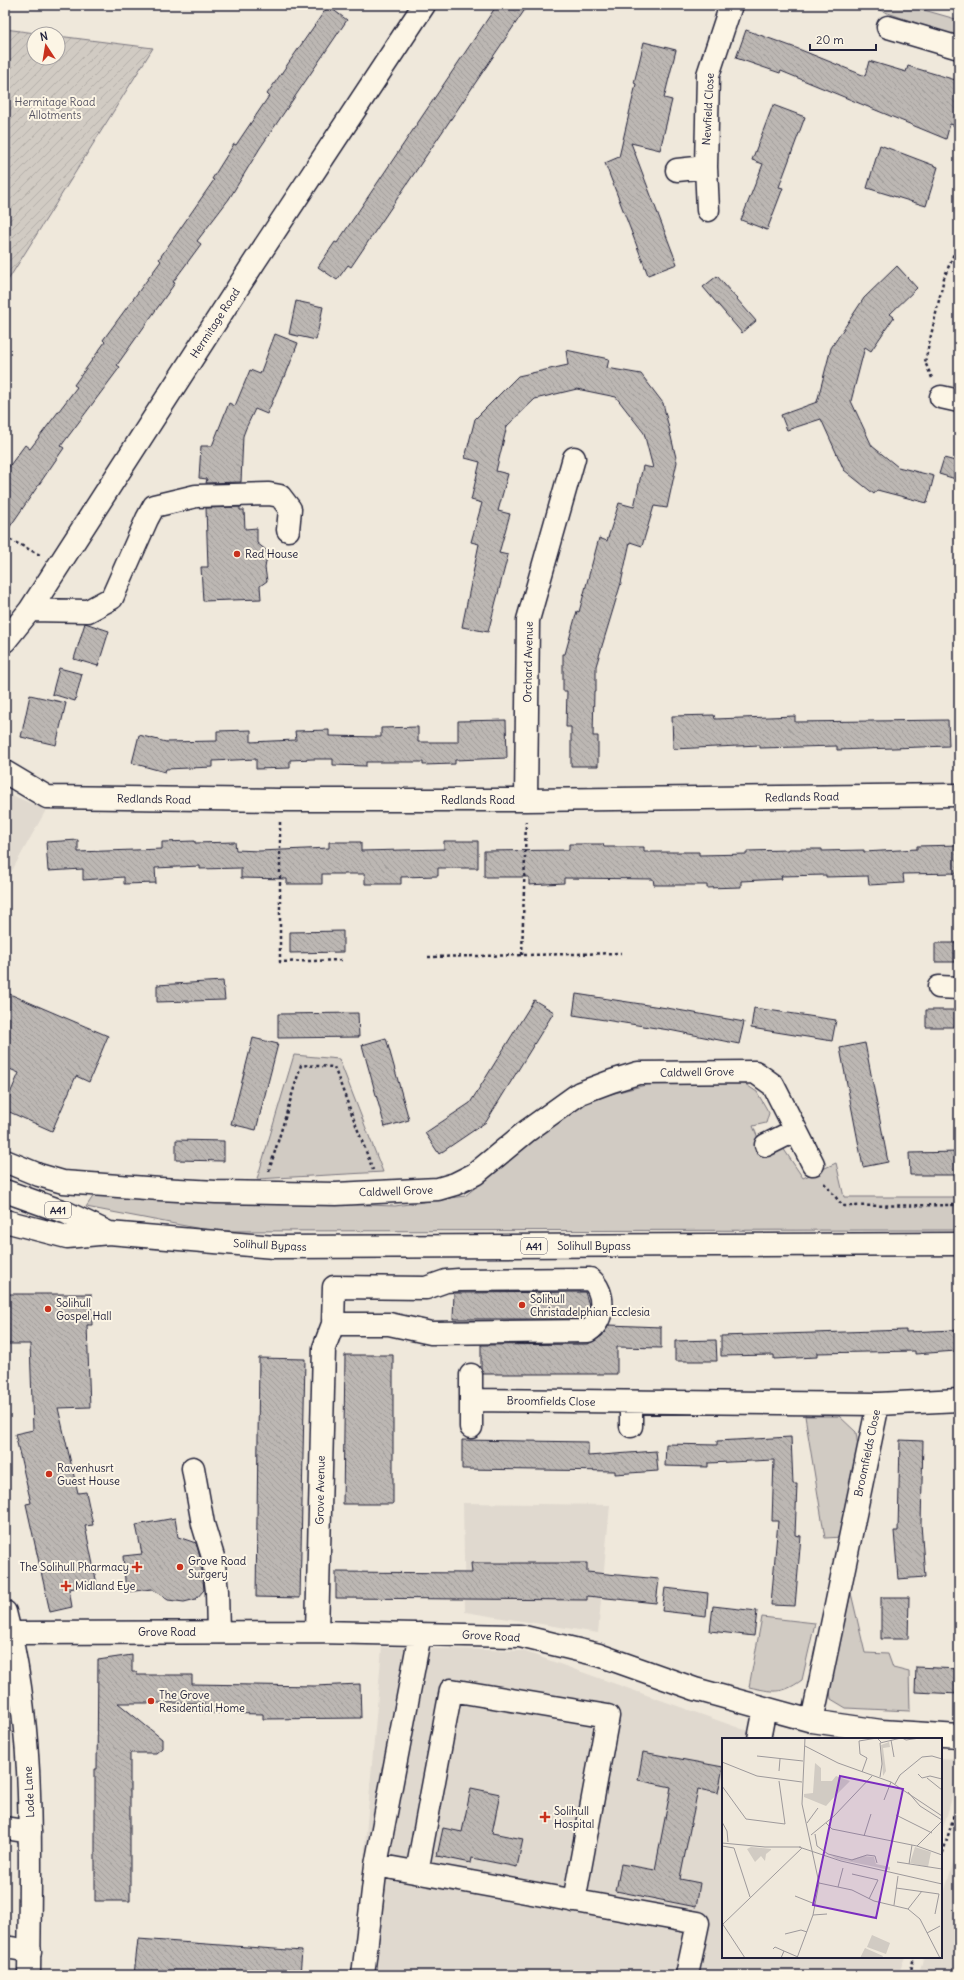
<svg xmlns="http://www.w3.org/2000/svg" width="964" height="1980" font-family="Delius,sans-serif">
<defs>
<pattern id="garden-furrows" width="10" height="10" patternUnits="userSpaceOnUse"><rect width="10" height="10" fill="#d1cbc3"/><path d="M-1 1l2-2M0 10L10 0M9 11l2-2" fill="none" stroke="#b3aea8"/></pattern>
<pattern id="building-back-hatch" width="6" height="6" patternUnits="userSpaceOnUse"><rect width="6" height="6" fill="#bcb7b3"/><path d="M-1 5l2 2M0 0l6 6M5-1l2 2" fill="none" stroke="#a19d9b"/></pattern>
</defs>
<rect width="100%" height="100%" fill="#efe8db"/>
<filter id="ink" filterUnits="userSpaceOnUse"><feTurbulence type="fractalNoise" baseFrequency=".025" numOctaves="2"/><feDisplacementMap in="SourceGraphic" scale="8" xChannelSelector="R" yChannelSelector="G"/><feConvolveMatrix kernelMatrix="1 2 1 2 8 2 1 2 1" color-interpolation-filters="sRGB"/></filter>
<g filter="url(#ink)">
<path fill="#e0d9cf" d="M 5,792 L 46,810 L 5,883 Z
M 463,1503 L 610,1505 L 598,1633 L 465,1612 Z
M 382,1647 L 523,1651 L 742,1729 L 792,1739 L 723,1739 L 723,1957 L 905,1957 L 898,1975 L 354,1975 Z
M 941,1758 L 959,1759 L 959,1775 L 941,1835 Z
M 959,1845 L 959,1975 L 918,1975 L 924,1957 L 941,1957 L 941,1902 Z"/>
<path fill="#d1cbc3" stroke="#7a767f" d="M 865,5 L 916,5 L 924,10 L 959,20 L 959,38 Z
M 294,1055 L 339,1059 L 383,1172 L 257,1179 Z
M 665,1080 L 739,1080 L 757,1092 L 769,1113 L 766,1123 L 753,1126 L 765,1155 L 783,1148 L 803,1178 L 836,1163 L 844,1197 L 959,1197 L 959,1230 L 212,1231 L 86,1207 L 94,1195 L 395,1206 L 465,1196 L 580,1102 Z
M 805,1416 L 839,1416 L 856,1432 L 859,1455 L 843,1537 L 825,1538 Z
M 851,1593 L 865,1653 L 888,1654 L 893,1668 L 909,1672 L 910,1711 L 846,1708 L 831,1699 L 829,1683 Z
M 762,1617 L 815,1623 L 802,1680 C 781,1695 773,1692 749,1687 Z"/>
<path fill="url(#garden-furrows)" stroke="#7a767f" d="M 5,29 L 43,34 L 34,34 L 34,58 L 58,58 L 58,36 L 153,48 L 5,285 Z"/>
<path fill="url(#building-back-hatch)" stroke="#22223b" d="M 497,5 L 528,5 L 351,267 L 348,265 L 337,280 L 318,267 L 335,242 L 337,243 Z
M 328,6 L 347,20 L 260,148 L 229,199 L 197,241 L 201,244 L 173,282 L 175,283 L 117,365 L 120,367 L 61,446 L 64,448 L 5,534 L 5,472 L 25,445 L 30,449 L 77,387 L 74,385 L 105,342 L 103,340 L 161,261 L 159,259 L 214,180 L 212,179 L 234,144 L 236,145 L 269,96 L 267,94 Z
M 746,30 L 796,48 L 865,76 L 869,61 L 906,72 L 908,66 L 959,81 L 959,127 L 950,124 L 946,139 L 781,71 L 780,73 L 736,58 Z
M 644,42 L 676,50 L 664,98 L 672,100 L 660,150 L 631,143 L 677,264 L 648,275 L 605,163 L 619,157 L 636,84 L 634,83 Z
M 773,105 L 805,117 L 779,187 L 783,188 L 767,230 L 741,220 L 763,164 L 752,160 Z
M 880,145 L 938,167 L 926,206 L 867,188 Z
M 897,266 L 917,288 L 890,314 L 894,317 L 871,351 L 865,347 L 851,401 L 872,446 L 898,467 L 934,476 L 927,503 L 877,490 L 874,494 L 844,470 L 821,419 L 787,430 L 781,415 L 817,402 L 831,348 L 864,298 Z
M 717,276 L 756,321 L 742,333 L 703,287 Z
M 296,301 L 323,307 L 316,340 L 289,334 Z
M 275,334 L 298,343 L 285,377 L 283,377 L 267,414 L 255,409 L 246,428 L 243,436 L 241,482 L 206,483 L 207,479 L 199,478 L 201,446 L 212,446 L 229,403 L 235,406 L 250,370 L 260,374 Z
M 566,350 L 609,359 L 607,368 L 641,374 L 663,403 L 677,462 L 667,508 L 654,506 L 642,546 L 630,542 L 621,583 L 596,666 L 596,691 L 594,691 L 593,736 L 598,736 L 598,766 L 571,766 L 571,727 L 566,727 L 567,691 L 563,691 L 563,654 L 565,654 L 577,611 L 579,612 L 599,538 L 607,541 L 619,503 L 634,507 L 643,466 L 653,468 L 644,433 L 616,397 L 577,389 L 535,399 L 507,426 L 496,471 L 508,474 L 498,511 L 510,514 L 499,553 L 508,555 L 488,632 L 462,627 L 479,544 L 471,542 L 482,503 L 471,500 L 480,462 L 465,458 L 475,419 L 518,376 L 568,365 Z
M 944,458 L 959,462 L 959,480 L 939,474 Z
M 240,507 L 240,510 L 244,510 L 245,529 L 257,528 L 257,543 L 266,550 L 267,556 L 265,568 L 267,581 L 260,586 L 261,599 L 203,601 L 201,567 L 208,567 L 206,508 Z
M 85,623 L 109,631 L 98,666 L 74,659 Z
M 59,668 L 82,674 L 75,701 L 52,694 Z
M 30,695 L 66,703 L 56,745 L 21,737 Z
M 714,715 L 715,719 L 795,716 L 795,722 L 948,720 L 949,746 L 837,750 L 837,746 L 760,748 L 760,745 L 673,749 L 672,716 Z
M 506,720 L 507,758 L 455,760 L 455,764 L 423,765 L 423,762 L 366,762 L 366,766 L 333,765 L 333,759 L 313,759 L 290,760 L 290,768 L 256,769 L 256,759 L 213,761 L 213,767 L 166,769 L 165,772 L 132,763 L 139,735 L 166,742 L 217,741 L 217,731 L 251,730 L 251,742 L 272,741 L 296,740 L 295,731 L 329,730 L 329,736 L 381,737 L 381,728 L 418,727 L 418,742 L 458,742 L 458,721 Z
M 78,840 L 78,852 L 162,849 L 162,842 L 195,841 L 195,843 L 235,842 L 236,850 L 259,851 L 329,848 L 329,842 L 361,842 L 361,851 L 444,849 L 444,841 L 478,841 L 478,868 L 438,868 L 438,876 L 401,877 L 401,884 L 365,884 L 365,874 L 322,874 L 322,884 L 287,884 L 287,879 L 241,878 L 241,868 L 200,869 L 200,866 L 155,868 L 156,883 L 124,884 L 124,877 L 83,880 L 83,869 L 48,871 L 46,842 Z
M 569,844 L 603,844 L 604,847 L 644,847 L 644,852 L 699,852 L 699,855 L 747,854 L 747,851 L 788,850 L 788,849 L 822,849 L 822,851 L 864,850 L 864,852 L 917,849 L 917,846 L 959,845 L 959,873 L 903,874 L 904,883 L 869,885 L 868,876 L 826,877 L 826,875 L 781,876 L 782,879 L 741,881 L 741,887 L 707,888 L 707,885 L 654,885 L 653,879 L 564,878 L 564,883 L 529,885 L 529,877 L 484,877 L 484,851 L 569,850 Z
M 343,931 L 343,952 L 290,953 L 290,932 Z
M 935,943 L 959,943 L 959,962 L 935,962 Z
M 223,981 L 225,1000 L 157,1002 L 157,985 Z
M 5,992 L 108,1036 L 89,1082 L 76,1076 L 52,1131 L 5,1110 L 5,1105 L 19,1073 L 5,1067 Z
M 576,994 L 667,1008 L 744,1022 L 739,1044 L 669,1030 L 573,1015 Z
M 534,1000 L 554,1012 L 486,1122 L 439,1154 L 425,1133 L 470,1103 Z
M 754,1008 L 836,1020 L 832,1041 L 751,1028 Z
M 926,1010 L 959,1010 L 959,1027 L 926,1027 Z
M 358,1013 L 359,1037 L 278,1038 L 278,1014 Z
M 253,1038 L 278,1044 L 256,1130 L 231,1124 Z
M 386,1038 L 409,1120 L 385,1127 L 362,1045 Z
M 865,1043 L 888,1162 L 863,1167 L 840,1048 Z
M 176,1140 L 224,1141 L 224,1161 L 176,1160 Z
M 959,1152 L 959,1175 L 910,1175 L 909,1153 Z
M 585,1292 L 589,1305 L 583,1319 L 453,1319 L 454,1293 Z
M 5,1294 L 91,1294 L 92,1325 L 87,1325 L 90,1407 L 58,1408 L 78,1493 L 86,1492 L 93,1525 L 85,1526 L 97,1584 L 69,1589 L 72,1607 L 50,1612 L 26,1504 L 31,1503 L 15,1434 L 33,1430 L 30,1344 L 5,1344 Z
M 609,1325 L 661,1327 L 661,1348 L 617,1347 L 617,1374 L 483,1374 L 481,1368 L 481,1345 L 588,1344 L 602,1336 Z
M 906,1330 L 906,1332 L 955,1330 L 956,1351 L 915,1354 L 915,1351 L 817,1353 L 817,1357 L 774,1359 L 774,1355 L 721,1356 L 721,1336 Z
M 716,1340 L 717,1361 L 675,1361 L 675,1341 Z
M 345,1355 L 393,1355 L 393,1504 L 343,1504 Z
M 259,1358 L 305,1359 L 300,1598 L 256,1597 Z
M 791,1437 L 793,1484 L 797,1484 L 795,1535 L 801,1536 L 795,1606 L 771,1605 L 778,1521 L 772,1521 L 774,1460 L 708,1463 L 708,1467 L 665,1466 L 666,1444 L 717,1445 L 717,1441 Z
M 462,1440 L 588,1442 L 588,1456 L 656,1451 L 658,1471 L 615,1474 L 615,1471 L 462,1469 Z
M 900,1440 L 923,1441 L 921,1524 L 925,1577 L 898,1579 L 894,1531 L 898,1531 Z
M 175,1518 L 178,1537 L 196,1543 L 201,1560 L 204,1590 L 196,1599 L 184,1602 L 168,1600 L 152,1589 L 126,1592 L 123,1556 L 142,1554 L 136,1525 Z
M 471,1563 L 587,1563 L 587,1572 L 659,1579 L 656,1603 L 587,1596 L 587,1600 L 336,1598 L 336,1572 L 472,1573 Z
M 665,1588 L 708,1593 L 706,1616 L 662,1611 Z
M 881,1597 L 909,1597 L 908,1639 L 881,1639 Z
M 713,1606 L 757,1611 L 754,1636 L 710,1631 Z
M 132,1655 L 132,1672 L 137,1672 L 137,1675 L 192,1675 L 192,1684 L 315,1686 L 360,1684 L 361,1718 L 263,1719 L 263,1714 L 204,1713 L 204,1703 L 118,1703 L 162,1739 L 162,1748 L 156,1753 L 130,1753 L 130,1901 L 95,1901 L 95,1769 L 97,1769 L 98,1660 Z
M 916,1667 L 959,1669 L 959,1694 L 915,1692 Z
M 643,1752 L 723,1767 L 718,1793 L 698,1789 L 680,1879 L 700,1883 L 696,1907 L 616,1891 L 621,1864 L 655,1870 L 671,1787 L 638,1780 Z
M 471,1788 L 500,1794 L 492,1833 L 523,1839 L 517,1867 L 472,1858 L 471,1863 L 437,1856 L 443,1828 L 462,1832 Z
M 138,1939 L 302,1951 L 300,1975 L 134,1975 Z"/>
<g fill="none" stroke-linecap="round" stroke-linejoin="round">
<g stroke="#22223b" stroke-width="25">
<path id="minor" d="M 888,27 L 959,48
M 677,170 L 706,167
M 708,210 L 706,167 L 708,75 L 731,5
M 941,397 L 959,401
M 30,610 L 88,611 L 112,598 L 147,519 L 154,506 L 196,496 L 269,494 L 280,496 L 290,509 L 288,530
M 5,641 L 30,610 L 255,261 L 424,5
M 5,772 L 47,797 L 279,800 L 526,800 L 959,795
M 526,800 L 528,620 L 574,458
M 939,987 L 959,988
M 766,1145 L 796,1130
M 5,1161 L 39,1175 L 63,1182 L 160,1189 L 216,1192 L 336,1194 L 438,1189 L 455,1184 L 475,1174 L 527,1131 L 580,1093 L 612,1081 L 638,1073 L 755,1072 L 773,1085 L 813,1164
M 471,1375 L 471,1427
M 471,1400 L 878,1404 L 812,1721
M 878,1404 L 959,1400
M 631,1426 L 631,1402
M 193,1468 L 203,1524 L 213,1557 L 217,1591 L 218,1632
M 317,1632 L 324,1348 L 333,1324 L 334,1287 L 426,1288 L 446,1281 L 459,1280 L 590,1279 C 606,1291 605,1321 588,1331 L 431,1333 L 389,1324 L 333,1324
M 11,1633 L 317,1632 L 520,1636 L 599,1655 L 695,1689 L 812,1721 L 881,1731 L 959,1736
M 759,1739 L 765,1708
M 5,1828 L 30,1832
M 376,1865 L 698,1923 L 687,1975
M 417,1872 L 451,1690 L 608,1716 L 574,1901
M 5,1947 L 30,1951
M 363,1975 L 376,1865 L 420,1634"/>
</g>
<g stroke="#22223b" stroke-width="25">
<path id="major" d="M 5,1612 C 36,1730 30,1854 29,1975"/>
</g>
<g stroke="#22223b" stroke-width="25">
<path id="highway" d="M 5,1191 L 67,1213 L 109,1233
M 5,1221 L 67,1237 L 109,1233 L 274,1247 L 959,1244"/>
</g>
<path stroke="#22223b" stroke-width="2.5" stroke-dasharray="3 3" stroke-linecap="butt" d="M 932,378 L 925,362 L 944,278 L 959,241
M 5,537 L 40,555
M 280,822 L 280,962 L 342,960
M 522,955 L 526,821
M 428,957 L 621,953
M 269,1171 L 301,1065 L 334,1067 L 373,1170
M 824,1183 L 843,1206 L 959,1205
M 941,1859 L 959,1799
M 910,1975 L 914,1957"/>
<use href="#minor" stroke="#fcf5e5" stroke-width="22"/>
<use href="#major" stroke="#fcf5e5" stroke-width="22"/>
<use href="#highway" stroke="#fcf5e5" stroke-width="22"/>
</g>
</g>
<g fill="#c8321e" stroke="#fcf5e5" stroke-width="1.5">
<circle cx="237" cy="554" r="4"/>
<circle cx="522" cy="1305" r="4"/>
<circle cx="48" cy="1309" r="4"/>
<circle cx="49" cy="1474" r="4"/>
<path d="M135 1561h4v4h4v4h-4v4h-4v-4h-4v-4h4z"/>
<circle cx="180" cy="1567" r="4"/>
<path d="M64 1580h4v4h4v4h-4v4h-4v-4h-4v-4h4z"/>
<circle cx="151" cy="1701" r="4"/>
<path d="M543 1811h4v4h4v4h-4v4h-4v-4h-4v-4h4z"/>
</g>
<g text-anchor="middle" stroke-width="4" stroke-linejoin="round" paint-order="stroke">
<g fill="#fcf5e5" stroke="#63616e" stroke-width="1">
<rect x="45" y="1202" width="26" height="16" rx="3"/>
<rect x="521" y="1238" width="26" height="16" rx="3"/>
</g>
<g font-size="10" font-weight="bold" fill="#22223b">
<text x="58" y="1214">A41</text>
<text x="534" y="1250">A41</text>
</g>
<g font-size="11" fill="#575564" stroke="#fcf5e5">
<text x="55" y="106">Hermitage Road<tspan x="55" dy="13">Allotments</tspan></text>
</g>
<g font-size="11" fill="#22223b" stroke="#fcf5e5">
<text transform="translate(708 109) rotate(-87)" y="4">Newfield Close</text>
<text transform="translate(215 323) rotate(-57)" y="4">Hermitage Road</text>
<text transform="translate(528 662) rotate(-89)" y="4">Orchard Avenue</text>
<text transform="translate(802 797) rotate(-1)" y="4">Redlands Road</text>
<text transform="translate(154 799) rotate(1)" y="4">Redlands Road</text>
<text x="478" y="804">Redlands Road</text>
<text transform="translate(697 1072) rotate(-1)" y="4">Caldwell Grove</text>
<text transform="translate(396 1191) rotate(-2)" y="4">Caldwell Grove</text>
<text transform="translate(270 1245) rotate(3)" y="4">Solihull Bypass</text>
<text x="594" y="1250">Solihull Bypass</text>
<text transform="translate(551 1401) rotate(1)" y="4">Broomfields Close</text>
<text transform="translate(867 1453) rotate(-78)" y="4">Broomfields Close</text>
<text transform="translate(320 1490) rotate(-89)" y="4">Grove Avenue</text>
<text x="167" y="1636">Grove Road</text>
<text transform="translate(491 1636) rotate(3)" y="4">Grove Road</text>
<text transform="translate(29 1792) rotate(-93)" y="4">Lode Lane</text>
</g>
<g font-size="11" fill="#22223b" stroke="#fcf5e5" text-anchor="start">
<text x="245" y="558">Red House</text>
<text x="530" y="1303">Solihull<tspan x="530" dy="13">Christadelphian Ecclesia</tspan></text>
<text x="56" y="1307">Solihull<tspan x="56" dy="13">Gospel Hall</tspan></text>
<text x="57" y="1472">Ravenhusrt<tspan x="57" dy="13">Guest House</tspan></text>
<text x="188" y="1565">Grove Road<tspan x="188" dy="13">Surgery</tspan></text>
<text x="129" y="1571" text-anchor="end">The Solihull Pharmacy</text>
<text x="75" y="1590">Midland Eye</text>
<text x="159" y="1699">The Grove<tspan x="159" dy="13">Residential Home</tspan></text>
<text x="554" y="1815">Solihull<tspan x="554" dy="13">Hospital</tspan></text>
</g>
</g>
<g transform="translate(722 1738)">
<rect width="220" height="220" fill="#efe8db"/>
<path d="M 167,4 L 168,9 L 161,10 L 164,33 L 161,38 L 159,7 ZM 193,109 L 209,114 L 206,129 L 188,125 ZM 108,117 L 127,122 L 141,118 L 152,119 L 154,126 L 168,129 L 168,132 L 115,121 Z" fill="#d1cbc3"/>
<path d="M 91,55 L 102,55 L 113,58 L 104,68 L 82,59 L 82,56 ZM 29,109 L 49,111 L 49,112 L 44,116 L 43,123 L 39,118 L 33,124 L 25,111 ZM 150,197 L 168,205 L 164,216 L 145,209 ZM 143,210 L 161,218 L 160,220 L 138,220 Z" fill="#d1cbc3"/>
<path d="M 93,25 L 99,30 L 99,43 L 110,43 L 114,38 L 128,43 L 113,58 L 91,55 Z" fill="#d1cbc3"/>
<path fill="none" stroke="#9d999b" stroke-width="1" d="M 180,0 L 184,2 L 198,0M 169,2 L 172,19M 83,8 L 116,25 L 169,44 L 220,78M 35,18 L 81,23M 0,24 L 35,38 L 80,44M 57,33 L 58,21M 140,34 L 145,20 L 138,16 L 137,3 L 155,0 L 159,4M 196,36 L 200,40 L 208,38 L 220,41M 158,39 L 160,26 L 158,5 L 179,0M 205,40 L 220,52M 173,46 L 178,37 L 200,19 L 210,18 L 220,21M 0,48 L 24,81 L 63,86 L 57,43M 186,54 L 198,68 L 220,82M 162,62 L 169,44M 174,77 L 210,95M 0,84 L 5,93 L 6,104M 85,85 L 96,70M 104,85 L 110,91 L 195,108 L 220,117M 93,96 L 95,108 L 106,116 L 130,122 L 145,117 L 153,118 L 155,125M 89,97 L 112,78 L 150,38M 142,98 L 149,76M 0,105 L 43,109 L 79,109M 0,108 L 12,110 L 28,159M 195,108 L 220,83M 77,109 L 119,123 L 220,146M 175,124 L 220,131M 187,126 L 190,107M 130,136 L 156,142 L 147,161M 97,145 L 130,152 L 152,163 L 186,171 L 198,181 L 218,220M 116,149 L 121,130M 174,150 L 217,156 L 213,176M 73,158 L 93,166M 172,167 L 176,138M 186,171 L 200,153M 91,177 L 105,176M 0,185 L 23,220M 1,186 L 80,110M 205,195 L 218,188M 63,196 L 79,192 L 85,194M 51,211 L 53,209 L 62,213M 59,220 L 62,213 L 76,219M 75,220 L 91,177 L 97,145 L 80,66 L 83,0"/>
<path fill="#7b2cbf" fill-opacity="0.15" stroke="#7b2cbf" stroke-width="2" d="M 118,38 L 181,51 L 154,180 L 91,167 Z"/>
<rect width="220" height="220" fill="none" stroke="#22223b" stroke-width="2"/>
</g>
<rect width="964" height="1980" fill="none" stroke="#fcf5e5" stroke-width="20"/>
<rect x="10" y="10" width="944" height="1960" fill="none" stroke="#22223b" stroke-width="1.5" filter="url(#ink)"/>
<g transform="translate(46 46) rotate(348)"><circle r="19" fill="#fcf5e5" stroke="#a5a1a1"/>
<path d="M0-3L7 15L0 10L-7 15Z" fill="#c8321e"/>
<text y="-6" font-size="11" font-weight="bold" text-anchor="middle" fill="#22223b">N</text>
</g>
<path d="M810 44v6h66v-6" fill="none" stroke="#22223b" stroke-width="2"/>
<text x="816" y="44" font-size="12" fill="#22223b" stroke="#fcf5e5" stroke-width="3" paint-order="stroke">20 m</text>
</svg>
